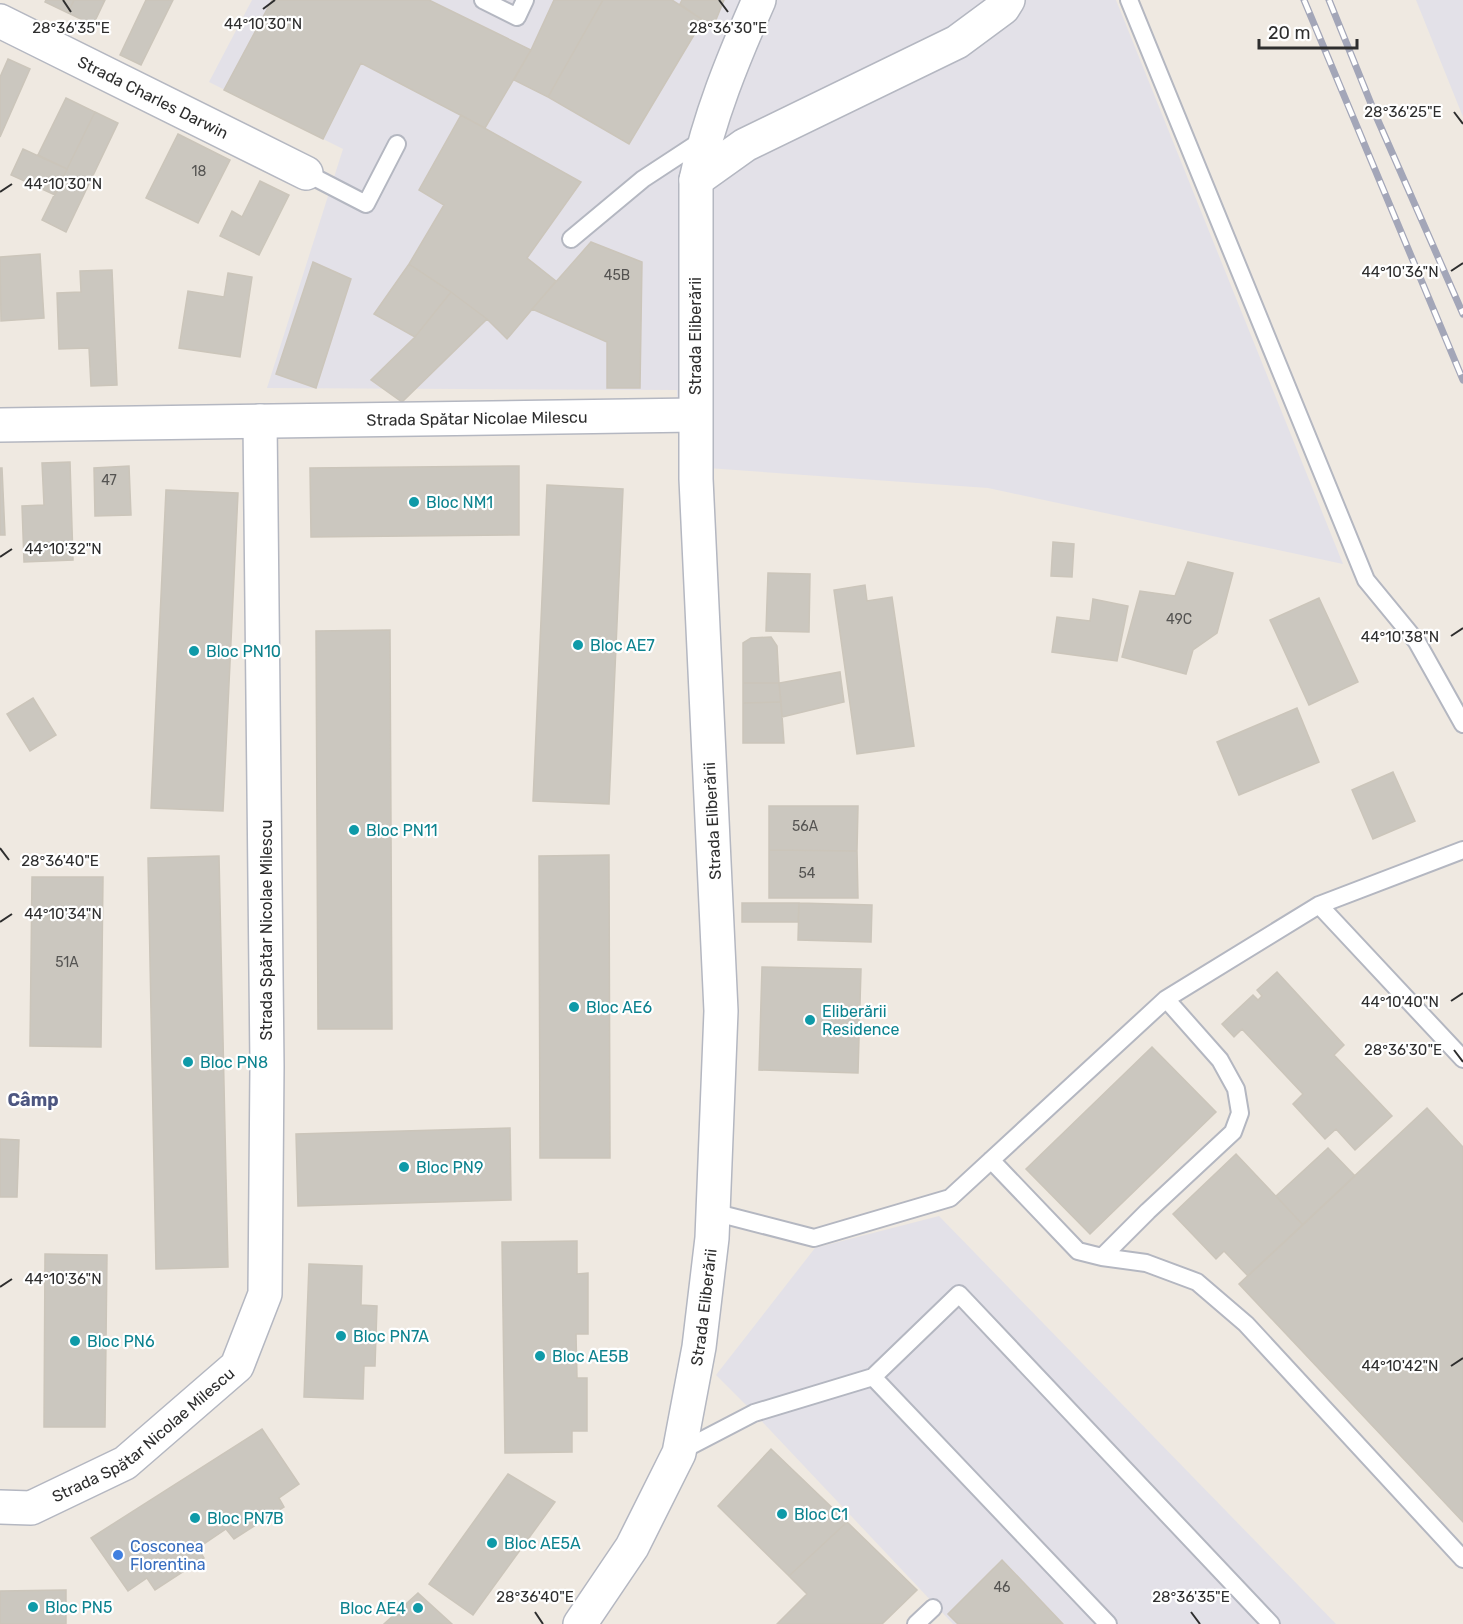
<svg xmlns="http://www.w3.org/2000/svg" width="1463" height="1624" font-family="Rubik,sans-serif">
<rect width="100%" height="100%" fill="#efe9e1"/>
<path fill="#e3e1e8" d="M 252,0 L 1116,0 L 1343,564 L 988,488 L 679,466 L 677,390 L 267,388 L 343,149 L 209,82 Z
M 1416,0 L 1463,0 L 1463,117 Z
M 939,1216 L 1336,1624 L 953,1624 L 754,1413 L 716,1375 L 815,1248 Z"/>
<path fill="#cbc7bf" stroke="#cbc5ba" stroke-width="1.5" d="M 46,0 L 74,0 L 68,13 L 45,2 Z
M 74,0 L 105,0 L 93,25 L 68,13 Z
M 146,0 L 173,0 L 141,65 L 120,55 Z
M 272,0 L 429,0 L 531,50 L 485,128 L 361,63 L 323,139 L 224,90 Z
M 554,0 L 603,0 L 548,97 L 514,80 L 531,50 Z
M 603,0 L 672,0 L 703,20 L 629,144 L 548,97 Z
M 682,0 L 724,0 L 713,27 L 680,4 Z
M 8,59 L 30,69 L 0,137 L 0,77 Z
M 66,98 L 95,112 L 67,169 L 38,155 Z
M 95,112 L 118,123 L 66,232 L 42,220 Z
M 461,115 L 581,182 L 527,258 L 556,281 L 507,339 L 487,319 L 451,292 L 409,264 L 444,205 L 419,190 Z
M 178,134 L 230,160 L 198,223 L 146,198 Z
M 23,149 L 67,169 L 55,195 L 11,175 Z
M 260,181 L 289,195 L 259,255 L 220,236 L 232,211 L 242,217 Z
M 591,242 L 642,262 L 640,388 L 607,388 L 607,342 L 532,309 Z
M 40,254 L 44,318 L 1,321 L 0,257 Z
M 313,262 L 351,279 L 316,388 L 276,374 Z
M 409,264 L 451,292 L 415,337 L 374,314 Z
M 112,270 L 117,385 L 91,386 L 89,348 L 59,349 L 57,293 L 81,292 L 80,271 Z
M 228,273 L 252,277 L 240,357 L 179,348 L 188,291 L 224,297 Z
M 451,292 L 487,319 L 402,402 L 371,380 L 415,337 Z
M 70,462 L 73,560 L 24,562 L 22,506 L 44,505 L 42,463 Z
M 129,466 L 131,515 L 95,516 L 94,468 Z
M 519,466 L 519,535 L 311,537 L 310,468 Z
M 0,468 L 2,468 L 5,535 L 0,535 Z
M 547,485 L 623,489 L 609,804 L 533,801 Z
M 166,490 L 238,493 L 223,811 L 151,808 Z
M 1053,542 L 1074,544 L 1072,577 L 1051,576 Z
M 1188,562 L 1233,573 L 1217,633 L 1193,650 L 1186,674 L 1122,657 L 1140,591 L 1175,596 Z
M 768,573 L 810,574 L 809,632 L 766,631 Z
M 865,585 L 867,601 L 892,597 L 914,746 L 857,754 L 834,590 Z
M 1319,598 L 1358,682 L 1309,705 L 1270,620 Z
M 1093,599 L 1128,606 L 1117,661 L 1052,652 L 1057,617 L 1090,621 Z
M 390,630 L 392,1029 L 318,1029 L 316,631 Z
M 771,637 L 777,646 L 779,683 L 743,683 L 743,643 L 751,638 Z
M 840,672 L 844,702 L 782,717 L 779,683 Z
M 743,683 L 779,683 L 781,702 L 743,703 Z
M 33,698 L 56,735 L 30,751 L 7,714 Z
M 781,702 L 784,743 L 743,743 L 743,703 Z
M 1297,708 L 1319,762 L 1239,795 L 1217,742 Z
M 1393,772 L 1415,821 L 1373,839 L 1352,790 Z
M 769,806 L 858,806 L 857,851 L 769,850 Z
M 769,850 L 857,851 L 858,898 L 769,898 Z
M 609,855 L 610,1158 L 540,1158 L 539,856 Z
M 219,856 L 228,1267 L 156,1269 L 148,858 Z
M 32,877 L 103,877 L 101,1047 L 30,1046 Z
M 742,903 L 799,903 L 798,922 L 742,922 Z
M 799,903 L 872,905 L 871,942 L 798,940 Z
M 762,967 L 861,969 L 858,1073 L 759,1070 Z
M 1277,972 L 1344,1045 L 1334,1055 L 1392,1116 L 1355,1150 L 1336,1129 L 1325,1139 L 1293,1104 L 1303,1094 L 1242,1029 L 1234,1037 L 1222,1024 L 1253,995 L 1258,1000 L 1262,996 L 1257,990 Z
M 1152,1047 L 1216,1112 L 1090,1234 L 1026,1169 Z
M 1427,1108 L 1463,1147 L 1463,1522 L 1239,1284 Z
M 510,1128 L 511,1200 L 298,1206 L 296,1134 Z
M 0,1139 L 19,1140 L 17,1197 L 0,1197 Z
M 1328,1148 L 1355,1176 L 1303,1225 L 1276,1196 Z
M 1236,1154 L 1303,1225 L 1248,1276 L 1224,1251 L 1216,1259 L 1173,1214 Z
M 577,1241 L 577,1274 L 588,1273 L 588,1334 L 576,1334 L 577,1378 L 587,1378 L 587,1431 L 572,1431 L 572,1452 L 505,1453 L 502,1242 Z
M 45,1254 L 107,1255 L 105,1427 L 44,1427 Z
M 309,1264 L 362,1266 L 361,1305 L 377,1306 L 375,1366 L 364,1366 L 363,1399 L 304,1397 Z
M 262,1429 L 299,1484 L 279,1498 L 284,1507 L 234,1539 L 226,1529 L 198,1548 L 204,1558 L 155,1590 L 147,1578 L 128,1591 L 91,1538 Z
M 771,1449 L 847,1522 L 789,1576 L 718,1506 Z
M 508,1474 L 555,1502 L 473,1615 L 429,1584 Z
M 847,1522 L 917,1590 L 882,1624 L 777,1624 L 807,1594 L 789,1576 Z
M 1002,1560 L 1063,1624 L 958,1624 L 948,1614 Z
M 66,1590 L 66,1624 L 0,1624 L 0,1591 Z
M 418,1593 L 452,1624 L 384,1624 Z"/>
<g fill="none" stroke-linecap="round" stroke-linejoin="round">
<g stroke="#b4b7c1" stroke-width="20">
<path id="service" d="M 483,0 L 517,17 L 525,0
M 1129,0 L 1366,580 L 1417,642 L 1463,724
M 306,173 L 366,204 L 397,144
M 571,239 L 643,179 L 704,139
M 1319,905 L 1463,1059
M 991,1160 L 1078,1251 L 1102,1257 L 1146,1263 L 1197,1282 L 1246,1324 L 1463,1559
M 713,1212 L 814,1238 L 950,1198 L 1166,999
M 1102,1257 L 1148,1211 L 1233,1132 L 1240,1113 L 1236,1089 L 1220,1060 L 1166,999 L 1319,905 L 1463,850
M 873,1377 L 959,1294 L 1271,1624
M 679,1452 L 754,1413 L 873,1377 L 1108,1624
M 916,1624 L 933,1608"/>
</g>
<g stroke="#b4b7c1" stroke-width="36">
<g id="minor">
<path id="s1" d="M 0,21 L 306,173"/>
<path d="M 696,180 L 745,145 L 957,42 L 1003,8 L 1008,0"/>
<path id="s2" d="M 0,1507 L 31,1508 L 125,1463 L 237,1366 L 265,1294 L 267,1066 L 260,421"/>
</g>
</g>
<g stroke="#b4b7c1" stroke-width="36">
<g id="tertiary">
<path id="s3" d="M 0,425 L 695,415"/>
<path id="s4" d="M 580,1624 L 632,1547 L 679,1453 L 699,1347 L 712,1238 L 721,1011 L 696,479 L 696,180 C 709,117 733,59 759,0"/>
</g>
</g>
<use href="#service" stroke="#fff" stroke-width="16"/>
<use href="#minor" stroke="#fff" stroke-width="33"/>
<use href="#tertiary" stroke="#fff" stroke-width="33"/>
<g stroke="#a3a6b8" stroke-width="7">
<path id="rail" d="M 1304,0 L 1463,380
M 1329,0 L 1376,116 L 1463,314"/>
</g>
<use href="#rail" stroke="#fff" stroke-width="4.5" stroke-dasharray="14" stroke-linecap="butt"/>
</g>
<path fill="none" stroke="#2e2e2e" stroke-width="2" d="M 63,0 L 71,12M 719,0 L 728,12M 263,9 L 275,0M 1454,112 L 1463,124M 0,192 L 12,184M 1451,271 L 1463,263M 0,557 L 12,549M 1451,636 L 1463,628M 0,848 L 9,860M 0,922 L 12,914M 1451,1001 L 1463,993M 1454,1050 L 1463,1062M 0,1287 L 12,1279M 1451,1366 L 1463,1358M 535,1612 L 543,1624M 1191,1612 L 1200,1624"/>
<g fill="#0f9aa8" stroke="#fff" stroke-width="2">
<circle cx="414" cy="502" r="6"/>
<circle cx="578" cy="645" r="6"/>
<circle cx="194" cy="651" r="6"/>
<circle cx="354" cy="830" r="6"/>
<circle cx="574" cy="1007" r="6"/>
<circle cx="810" cy="1020" r="6"/>
<circle cx="188" cy="1062" r="6"/>
<circle cx="404" cy="1167" r="6"/>
<circle cx="341" cy="1336" r="6"/>
<circle cx="75" cy="1341" r="6"/>
<circle cx="540" cy="1356" r="6"/>
<circle cx="782" cy="1514" r="6"/>
<circle cx="195" cy="1518" r="6"/>
<circle cx="492" cy="1543" r="6"/>
<circle cx="33" cy="1607" r="6"/>
<circle cx="418" cy="1608" r="6"/>
</g>
<circle fill="#3f7fe0" stroke="#fff" stroke-width="2" cx="118" cy="1555" r="6"/>
<g text-anchor="middle" stroke-width="4.5" stroke-linejoin="round" paint-order="stroke">
<g font-size="14" fill="#555452">
<text x="199" y="176">18</text>
<text x="617" y="280">45B</text>
<text x="109" y="485">47</text>
<text x="1179" y="624">49C</text>
<text x="805" y="831">56A</text>
<text x="807" y="878">54</text>
<text x="67" y="967">51A</text>
<text x="1002" y="1592">46</text>
</g>
<g font-size="16" fill="#2e2e2e" stroke="#fff">
<text dy="6" stroke="none"><textPath href="#s1" startOffset="171">Strada Charles Darwin</textPath></text>
<text transform="translate(695 336) rotate(-90)" y="6">Strada Eliberării</text>
<text dy="6" stroke="none"><textPath href="#s3" startOffset="477">Strada Spătar Nicolae Milescu</textPath></text>
<text transform="translate(712 821) rotate(-93)" y="6">Strada Eliberării</text>
<text transform="translate(266 930) rotate(-90)" y="6">Strada Spătar Nicolae Milescu</text>
<text dy="6" stroke="none"><textPath href="#s4" startOffset="346">Strada Eliberării</textPath></text>
<text dy="6" stroke="none"><textPath href="#s2" startOffset="166">Strada Spătar Nicolae Milescu</textPath></text>
</g>
<g font-size="16" fill="#0d838f" stroke="#fff" text-anchor="start">
<text x="426" y="508">Bloc NM1</text>
<text x="590" y="651">Bloc AE7</text>
<text x="206" y="657">Bloc PN10</text>
<text x="366" y="836">Bloc PN11</text>
<text x="586" y="1013">Bloc AE6</text>
<text x="822" y="1017">Eliberării<tspan x="822" dy="18">Residence</tspan></text>
<text x="200" y="1068">Bloc PN8</text>
<text x="416" y="1173">Bloc PN9</text>
<text x="353" y="1342">Bloc PN7A</text>
<text x="87" y="1347">Bloc PN6</text>
<text x="552" y="1362">Bloc AE5B</text>
<text x="794" y="1520">Bloc C1</text>
<text x="207" y="1524">Bloc PN7B</text>
<text x="504" y="1549">Bloc AE5A</text>
<text x="45" y="1613">Bloc PN5</text>
<text x="406" y="1614" text-anchor="end">Bloc AE4</text>
</g>
<g font-size="16" fill="#366cbe" stroke="#fff" text-anchor="start">
<text x="130" y="1552">Cosconea<tspan x="130" dy="18">Florentina</tspan></text>
</g>
<g font-size="18" font-weight="bold" fill="#4d5680" stroke="#fff">
<text x="33" y="1106">Câmp</text>
</g>
</g>
<g font-size="15" text-anchor="middle" fill="#2e2e2e" stroke="#fff" stroke-width="4.5" stroke-linejoin="round" paint-order="stroke">
<text x="263" y="29">44°10'30"N</text>
<text x="728" y="33">28°36'30"E</text>
<text x="71" y="33">28°36'35"E</text>
<text x="1403" y="117">28°36'25"E</text>
<text x="63" y="189">44°10'30"N</text>
<text x="1400" y="277">44°10'36"N</text>
<text x="63" y="554">44°10'32"N</text>
<text x="1400" y="642">44°10'38"N</text>
<text x="60" y="866">28°36'40"E</text>
<text x="63" y="919">44°10'34"N</text>
<text x="1400" y="1007">44°10'40"N</text>
<text x="1403" y="1055">28°36'30"E</text>
<text x="63" y="1284">44°10'36"N</text>
<text x="1400" y="1371">44°10'42"N</text>
<text x="535" y="1602">28°36'40"E</text>
<text x="1191" y="1602">28°36'35"E</text>
</g>
<path d="M1259 39v9h98v-9" fill="none" stroke="#2e2e2e" stroke-width="3"/>
<text x="1268" y="39" font-size="18" fill="#2e2e2e" stroke="#ffffff" stroke-width="4.5" paint-order="stroke">20 m</text>
</svg>
